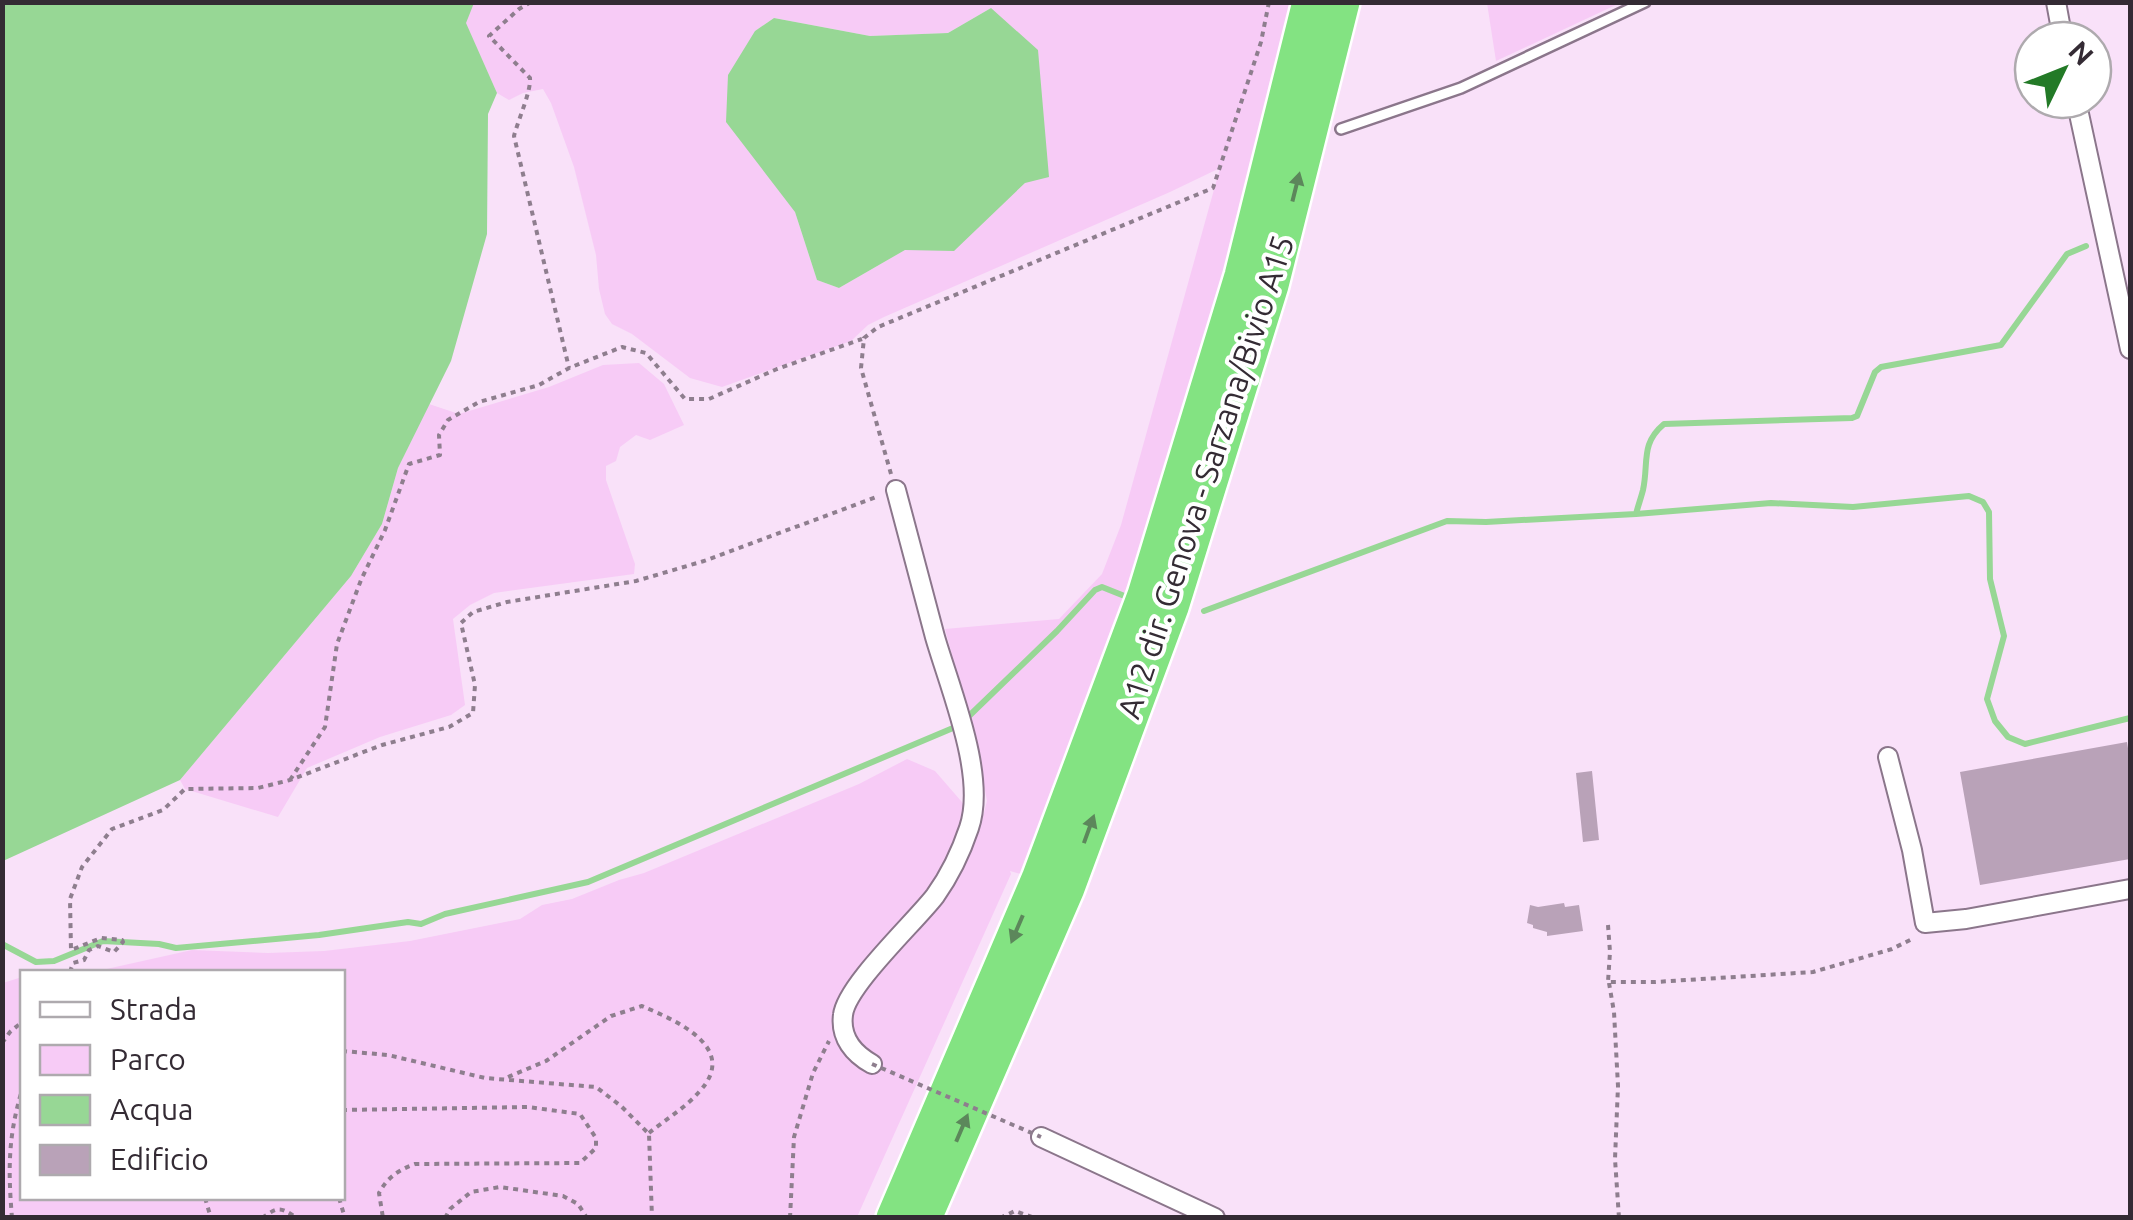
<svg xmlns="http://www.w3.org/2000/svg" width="2133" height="1220" font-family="Ubuntu,sans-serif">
<rect width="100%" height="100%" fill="#f9e1f9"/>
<path fill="#f7cbf6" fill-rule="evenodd" d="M 474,3 L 1310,3 L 1242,276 L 1039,879 L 1010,871 L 1011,874 L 857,1217 L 3,1218 L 3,983 L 22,977 L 22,1198 L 342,1198 L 342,972 L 93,972 L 192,950 L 268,953 L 324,951 L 410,941 L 520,919 L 542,905 L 572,899 L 619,880 L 644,873 L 859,784 L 907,759 L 935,771 L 981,824 L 987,801 L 976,744 L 945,629 L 1059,619 L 1102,574 L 1121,525 L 1220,168 L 1170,192 L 884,317 L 868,325 L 851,341 L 722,387 L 690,378 L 632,334 L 612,324 L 605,314 L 599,289 L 596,255 L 574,167 L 551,103 L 543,89 L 523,93 L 509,100 L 497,93 L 465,22 ZM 991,8 L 1025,183 L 954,250 L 905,250 L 839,288 L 817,280 L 795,212 L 755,31 L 774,18 L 870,36 L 948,33 Z
M 1487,3 L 1487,2 L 1620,3 L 1496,61 Z
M 639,363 L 664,384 L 684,425 L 650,440 L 636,435 L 620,447 L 616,461 L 606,466 L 606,480 L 635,564 L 634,574 L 494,593 L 470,605 L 453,619 L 465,705 L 451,715 L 380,737 L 307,768 L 278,817 L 185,789 L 180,780 L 351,576 L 382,524 L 398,468 L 429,404 L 459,414 L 549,387 L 603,365 Z"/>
<path fill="#97d795" d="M 2,3 L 474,3 L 466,23 L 497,93 L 488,114 L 487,234 L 451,361 L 398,468 L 382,524 L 351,576 L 180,780 L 3,861 Z
M 991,8 L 1038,50 L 1049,177 L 1025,183 L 954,251 L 905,250 L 839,288 L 817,280 L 795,212 L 726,122 L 728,75 L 755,31 L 774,18 L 870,36 L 948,33 Z"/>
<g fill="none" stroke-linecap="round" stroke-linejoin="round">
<path stroke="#97d795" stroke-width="6" d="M 1636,514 L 1771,503 L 1853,507 L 1969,496 L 1983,502 L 1989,512 L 1990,579 L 2004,636 L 1987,699 L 1995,721 L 2008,737 L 2025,744 L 2130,718
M 1204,611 L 1447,521 L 1486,522 L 1636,514 C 1638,506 1641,498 1643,490 C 1649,463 1640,444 1664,424 L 1852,418 L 1857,416 L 1875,372 L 1881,367 L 2001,345 L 2067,254 L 2086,246
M 970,715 L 1057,631 L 1095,590 L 1102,587 L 1127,597
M 2,944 L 36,962 L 54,961 L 103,941 L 159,944 L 176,948 L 319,935 L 408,922 L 421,924 L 445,914 L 588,882 L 953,728"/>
</g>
<path fill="#b9a2b8" d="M 2127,742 L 2130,761 L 2130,859 L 1980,885 L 1960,772 Z
M 1592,771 L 1599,840 L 1583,842 L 1576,773 Z
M 1564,903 L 1565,907 L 1579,905 L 1583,931 L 1547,936 L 1547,932 L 1533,928 L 1533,925 L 1527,923 L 1530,905 L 1538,907 Z"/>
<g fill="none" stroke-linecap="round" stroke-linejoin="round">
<g stroke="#8b768b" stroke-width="14">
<path id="service" d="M 1341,129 L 1461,88 L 1645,2"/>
</g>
<g stroke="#8b768b" stroke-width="22">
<path id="minor" d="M 2056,2 L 2063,40
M 2076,100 L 2130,349
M 1888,757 L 1912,850 L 1925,923 L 1966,919 L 2130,889
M 872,1064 C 854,1054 840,1038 843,1015 C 846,986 915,922 935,896 C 950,875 961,852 969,828 C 987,776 950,689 935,637 C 922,588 909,539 896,490
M 1041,1137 L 1215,1218"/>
</g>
<g stroke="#fff" stroke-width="40">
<path id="motorway" d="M 894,1218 L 1039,879 L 1145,595 L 1242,276 L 1310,2
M 924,1218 L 1067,888 L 1171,607 L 1271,285 L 1342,2"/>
</g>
<path stroke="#8e7e8e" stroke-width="4" stroke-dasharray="5 5" stroke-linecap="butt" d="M 531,2 L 519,9 L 489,36 L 530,78 C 531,92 518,120 514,136 L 569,368
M 891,474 L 861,368 L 864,338 L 878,327 L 1213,188 L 1261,42 L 1269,2
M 290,780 L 325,727 L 337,644 L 361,580 L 385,530 L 409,464 L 440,455 L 439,435 L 448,420 L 479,402 L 539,385 L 569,368 L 622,347 L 646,353 L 685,399 L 709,399 L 777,369 L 862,339
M 1608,925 L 1610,952 L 1608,982 L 1655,982 L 1813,972 L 1892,949 L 1914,938
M 70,972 L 73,963 L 84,960 L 89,950 L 98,946 L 114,952 L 123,942 L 122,940 L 101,938 L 71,950 L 70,899 L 82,867 L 112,829 L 163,810 L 185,789 L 258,788 L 290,780 L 382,745 L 449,727 L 473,713 L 475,685 L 461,623 L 473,612 L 507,602 L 636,581 L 704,561 L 879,496
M 1609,983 L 1614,1012 L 1618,1086 L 1615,1159 L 1619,1218
M 2,1043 L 10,1032 L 22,1022
M 342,1051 L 388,1055 L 485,1078 L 596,1087 L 621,1106 L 649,1134 L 652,1218
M 508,1077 L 546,1061 L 611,1016 L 642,1006 C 677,1021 740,1048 699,1092 C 685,1108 665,1120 649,1133
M 342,1110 L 528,1107 L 580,1114 L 596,1138 L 596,1148 L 580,1163 L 415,1164 C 398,1170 387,1178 379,1193 L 383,1218
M 205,1198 L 211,1218
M 339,1198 L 345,1218
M 12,1218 C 8,1170 8,1136 22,1090
M 262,1218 C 279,1206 280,1207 297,1218
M 445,1218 L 450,1209 L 471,1192 L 500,1187 L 563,1196 L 578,1204 L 587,1218
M 790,1218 L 794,1137 L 813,1073 L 829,1041
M 1000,1218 L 1015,1211 L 1035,1218"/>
<use href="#service" stroke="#fff" stroke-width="9"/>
<use href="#minor" stroke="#fff" stroke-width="18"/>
<use href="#motorway" stroke="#83e382" stroke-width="35"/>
<path stroke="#8e7e8e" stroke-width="4" stroke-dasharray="5 5" stroke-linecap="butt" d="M 872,1064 L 1041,1137"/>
</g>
<defs><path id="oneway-solid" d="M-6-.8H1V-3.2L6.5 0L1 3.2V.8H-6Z" transform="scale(2.5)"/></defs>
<g fill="#5c875b">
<use href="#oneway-solid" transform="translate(1296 187) rotate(-76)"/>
<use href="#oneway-solid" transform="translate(1089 829) rotate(-70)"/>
<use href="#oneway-solid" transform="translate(1017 929) rotate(113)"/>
<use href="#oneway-solid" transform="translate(962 1128) rotate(-67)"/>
</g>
<g text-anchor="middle" stroke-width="8" stroke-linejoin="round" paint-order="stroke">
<g font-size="32" fill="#342b34" stroke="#fff">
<text transform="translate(1206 477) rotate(-72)" y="11">A12 dir. Genova - Sarzana/Bivio A15</text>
</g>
</g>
<rect width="2133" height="1220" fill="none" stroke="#342b34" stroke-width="10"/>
<rect x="20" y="970" width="325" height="230" fill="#ffffff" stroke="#aeaaae" stroke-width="2.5"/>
<rect x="40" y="1002" width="50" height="15" fill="#ffffff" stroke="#aeaaae" stroke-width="2.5"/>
<text x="110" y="1020" font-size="30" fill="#342b34">Strada</text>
<rect x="40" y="1045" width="50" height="30" fill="#f7cbf6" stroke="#aeaaae" stroke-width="2.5"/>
<text x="110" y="1070" font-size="30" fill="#342b34">Parco</text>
<rect x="40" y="1095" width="50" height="30" fill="#97d795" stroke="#aeaaae" stroke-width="2.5"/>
<text x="110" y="1120" font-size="30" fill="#342b34">Acqua</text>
<rect x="40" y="1145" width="50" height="30" fill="#b9a2b8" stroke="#aeaaae" stroke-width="2.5"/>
<text x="110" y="1170" font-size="30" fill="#342b34">Edificio</text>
<g transform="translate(2063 70) rotate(47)"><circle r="48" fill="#ffffff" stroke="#aeaaae" stroke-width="2.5"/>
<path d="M0-8L18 38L0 25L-18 38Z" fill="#237a27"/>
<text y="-15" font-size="28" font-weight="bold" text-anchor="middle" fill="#342b34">N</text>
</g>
</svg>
